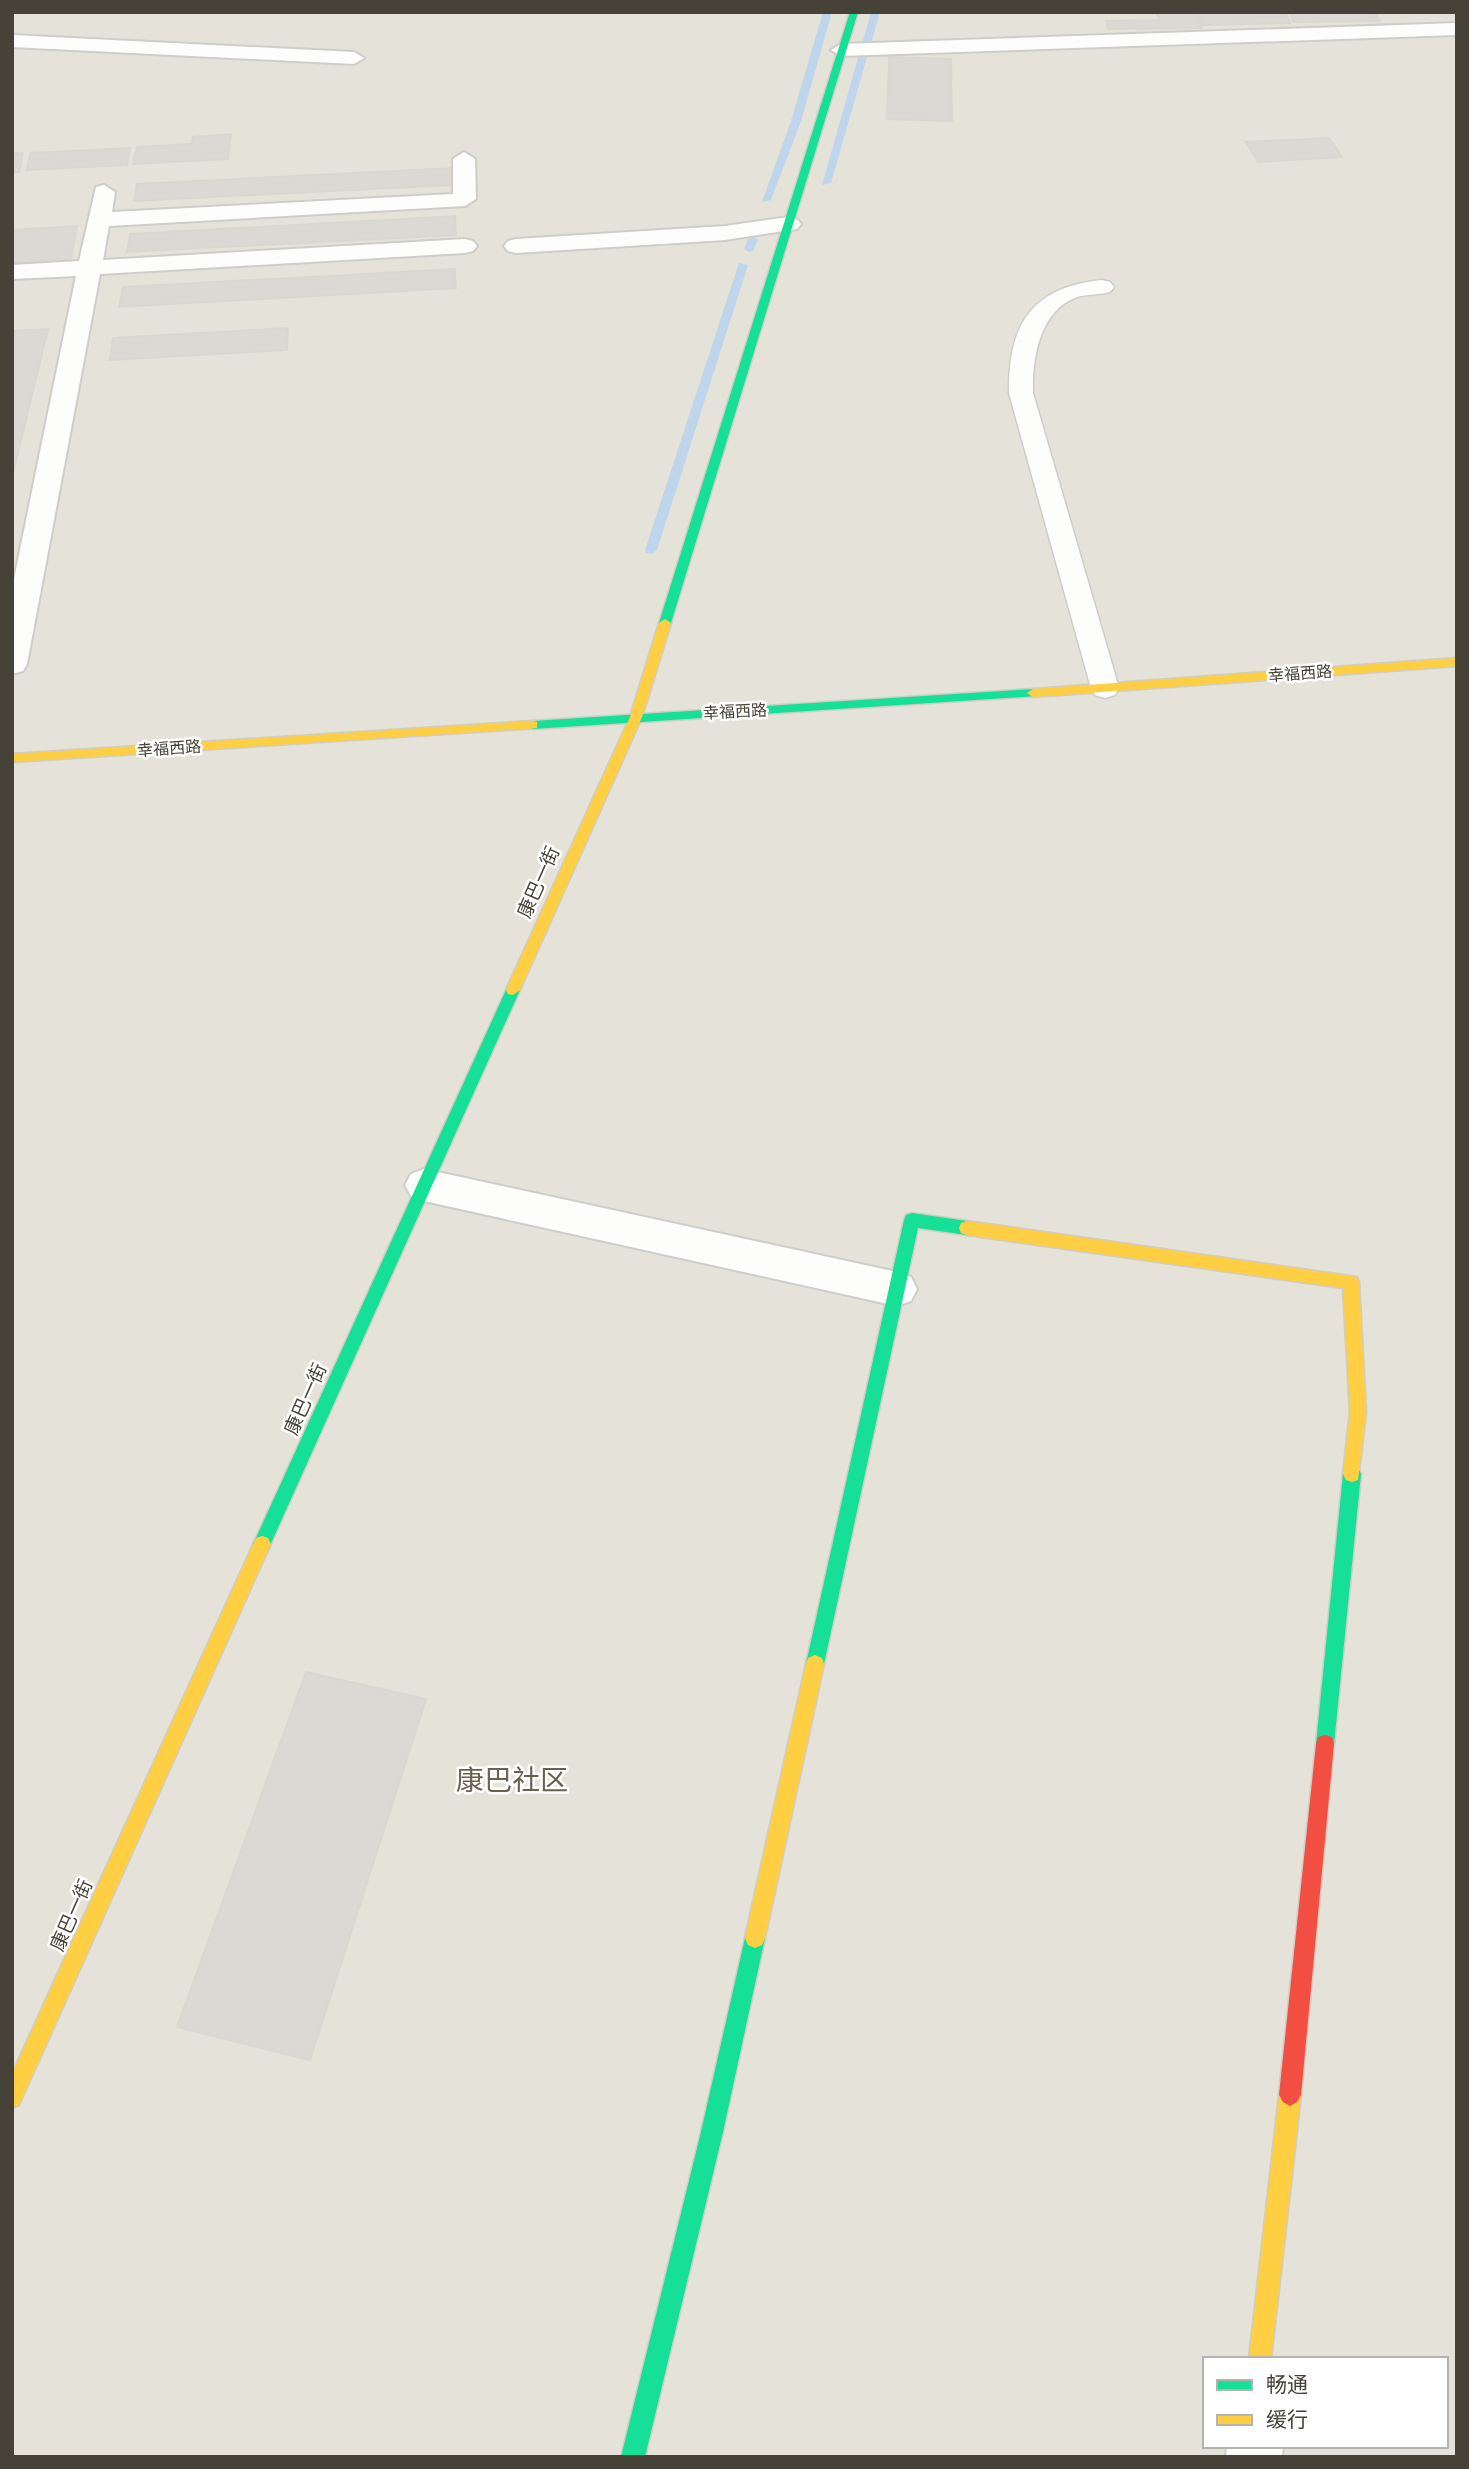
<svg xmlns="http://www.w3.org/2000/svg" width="1469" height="2469" font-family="'Golos Text','Noto Sans SC',sans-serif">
<rect width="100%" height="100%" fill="#f1f0eb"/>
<path fill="#e5e2d9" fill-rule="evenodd" d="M 12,12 L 1457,12 L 1457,2457 L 12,2457 ZM 1205,2359 L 1446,2359 L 1446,2446 L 1205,2446 Z"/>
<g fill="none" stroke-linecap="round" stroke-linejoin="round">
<path fill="#bfd5eb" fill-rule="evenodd" d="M 823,12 L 832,12 L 801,121 L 771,200 L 762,202 L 791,121 Z
M 871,12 L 880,12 L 831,183 L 822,185 Z
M 749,237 L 758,239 L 753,251 L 749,252 L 744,249 Z
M 739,263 L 748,265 L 657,550 L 651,554 L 646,553 L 645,550 Z"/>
</g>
<path fill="#dad9d4" stroke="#d9d7d1" stroke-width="2" d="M 1156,12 L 1196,12 L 1202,28 L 1108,29 L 1106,21 L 1159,20 Z
M 1285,12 L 1291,23 L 1203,25 L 1198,13 Z
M 1290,12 L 1376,12 L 1380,21 L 1294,22 Z
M 889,57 L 951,59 L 952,121 L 887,119 Z
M 231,134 L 228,159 L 133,164 L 137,147 L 192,144 L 193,137 Z
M 1329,138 L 1342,157 L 1258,162 L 1246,142 Z
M 130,148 L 127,165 L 26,170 L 31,153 Z
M 23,153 L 19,172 L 12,172 L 12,154 Z
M 452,168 L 452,185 L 134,201 L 137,184 Z
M 455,216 L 456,235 L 127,252 L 130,234 Z
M 77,226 L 71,259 L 12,263 L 12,230 Z
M 455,269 L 456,288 L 119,307 L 123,287 Z
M 288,328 L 287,350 L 110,360 L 113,338 Z
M 48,329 L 12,477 L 12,331 Z
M 306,1672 L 426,1699 L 310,2060 L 177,2027 Z"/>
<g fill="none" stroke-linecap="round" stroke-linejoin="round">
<g stroke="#cfcdc9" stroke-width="3">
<path id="lane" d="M 1102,280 L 1110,282 L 1114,287 L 1110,292 C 1099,295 1087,294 1077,297 C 1039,311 1032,359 1033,393 L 1119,688 L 1115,695 L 1105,698 L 1095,695 L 1091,688 L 1009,393 C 1008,324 1032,287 1102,280 Z"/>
</g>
<g stroke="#cfcdc9" stroke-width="4">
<path id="street" d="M 1457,23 L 1457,35 L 841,56 L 831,50 L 841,44 Z
M 12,35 L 354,52 L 364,58 L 354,64 L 12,47 Z
M 464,152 L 475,159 L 476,199 L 465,206 L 109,226 L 103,260 L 465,239 L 473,241 L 477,246 L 473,251 L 465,253 L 100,274 L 27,664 L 23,671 L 12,674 L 12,589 L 76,276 L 12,279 L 12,265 L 79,261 L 96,187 L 104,185 L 115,192 L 112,212 L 453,194 L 453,159 Z
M 789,217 L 797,219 L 801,224 L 797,229 L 725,240 L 516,253 L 508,251 L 504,246 L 508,241 L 516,239 L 725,226 Z
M 424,1169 L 897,1272 L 911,1277 L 917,1289 L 911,1301 L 897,1306 L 424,1201 L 411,1196 L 405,1185 L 411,1174 Z
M 1227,2446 L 1283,2446 L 1282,2457 L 1226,2457 Z"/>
</g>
<g stroke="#d0cdc3" stroke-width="3">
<path id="fast" d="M 850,12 L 858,12 L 671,623 L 669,626 L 661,626 L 659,623 Z
M 1033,689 L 1039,693 L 1037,696 L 533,729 L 527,725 L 533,721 Z
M 513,985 L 520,990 L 268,1550 L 262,1552 L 256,1550 L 253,1544 L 256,1538 L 506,990 Z
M 912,1213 L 967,1221 L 973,1223 L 975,1228 L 973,1233 L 967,1235 L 918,1228 L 824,1664 L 822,1670 L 815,1673 L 808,1670 L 806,1664 L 904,1220 L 906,1215 Z
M 1352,1466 L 1358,1468 L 1361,1474 L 1334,1744 L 1332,1751 L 1325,1753 L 1318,1751 L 1316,1744 L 1343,1474 L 1346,1468 Z
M 755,1928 L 762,1931 L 765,1938 L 723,2132 L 645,2457 L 621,2457 L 701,2132 L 745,1938 L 748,1931 Z"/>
</g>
<g stroke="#d0cdc3" stroke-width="3">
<path id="slow" d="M 665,619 L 671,623 L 642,717 L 520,990 L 513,995 L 508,994 L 506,990 L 630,717 L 659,623 Z
M 1457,658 L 1457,666 L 1033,697 L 1027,693 L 1033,689 Z
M 533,721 L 537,722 L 537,728 L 12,762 L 12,754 Z
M 967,1221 L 1357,1277 L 1359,1282 L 1366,1412 L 1358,1480 L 1352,1482 L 1346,1480 L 1343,1474 L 1350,1412 L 1343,1288 L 967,1235 L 961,1233 L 959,1228 L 961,1223 Z
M 262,1536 L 268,1538 L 271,1544 L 268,1550 L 19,2105 L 12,2108 L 12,2074 L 256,1538 Z
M 815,1655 L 822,1658 L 824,1664 L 765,1938 L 762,1945 L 755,1948 L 748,1945 L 745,1938 L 806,1664 L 808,1658 Z
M 1290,2084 L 1297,2088 L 1301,2095 L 1271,2359 L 1249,2359 L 1279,2095 L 1283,2088 Z"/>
</g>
<g stroke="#d0cdc3" stroke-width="3">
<path id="jam" d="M 1325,1735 L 1332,1737 L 1334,1744 L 1301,2095 L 1297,2102 L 1290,2106 L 1283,2102 L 1279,2095 L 1316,1744 L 1318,1737 Z"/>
</g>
<use href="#lane" fill="#fdfdfc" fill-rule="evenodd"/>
<use href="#street" fill="#fdfdfc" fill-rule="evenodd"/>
<use href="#fast" fill="#16e098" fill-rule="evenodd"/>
<use href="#slow" fill="#ffcf43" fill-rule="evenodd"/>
<use href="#jam" fill="#f24e42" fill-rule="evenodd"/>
</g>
<g text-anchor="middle" stroke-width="5" stroke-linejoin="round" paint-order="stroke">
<g font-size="16" fill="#464238" stroke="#fff">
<text transform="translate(1300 673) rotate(-4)" y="6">幸福西路</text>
<text transform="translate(735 711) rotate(-3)" y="6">幸福西路</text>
<text transform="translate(169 748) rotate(-4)" y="6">幸福西路</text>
</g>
<g font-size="19" fill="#464238" stroke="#fff">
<text transform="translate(538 882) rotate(-66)" y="7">康巴一街</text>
<text transform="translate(305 1399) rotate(-66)" y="7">康巴一街</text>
<text transform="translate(71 1915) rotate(-66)" y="7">康巴一街</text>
</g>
<g font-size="28" fill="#686150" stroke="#fff">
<text x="512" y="1790">康巴社区</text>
</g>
</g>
<rect width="1469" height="2469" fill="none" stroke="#464238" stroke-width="28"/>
<rect x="1203" y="2357" width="245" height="91" fill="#ffffff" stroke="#b5b3af" stroke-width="2"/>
<rect x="1217" y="2380" width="35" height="10" fill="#16e098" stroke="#b5b3af" stroke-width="2"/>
<text x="1266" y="2392" font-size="21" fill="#464238">畅通</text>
<rect x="1217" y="2415" width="35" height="10" fill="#ffcf43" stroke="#b5b3af" stroke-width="2"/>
<text x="1266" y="2427" font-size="21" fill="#464238">缓行</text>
</svg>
